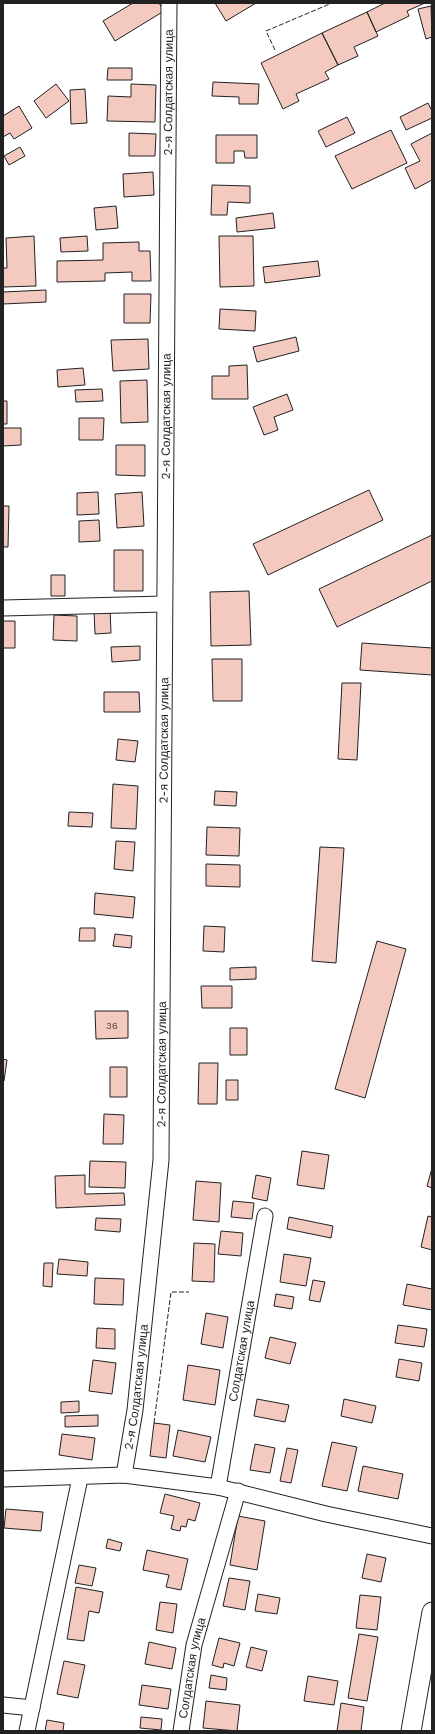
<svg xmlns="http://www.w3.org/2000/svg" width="435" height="1734" font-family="'Work Sans',sans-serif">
<rect width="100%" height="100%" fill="#fff"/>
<path fill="#f3c9c0" stroke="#222" d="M 133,3 L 159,3 L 164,11 L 115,41 L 103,21 Z
M 215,3 L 256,3 L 226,21 Z
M 385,3 L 425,3 L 407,11 L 409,16 L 376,32 L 367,12 Z
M 431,6 L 432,37 L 426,39 L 418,9 Z
M 367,12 L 378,36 L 354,47 L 358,56 L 338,65 L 322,33 Z
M 322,33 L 338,65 L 325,72 L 329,79 L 296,94 L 299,101 L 283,109 L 261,63 Z
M 108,68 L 132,68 L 132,80 L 107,80 Z
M 213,82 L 259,84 L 258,104 L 239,104 L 239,97 L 212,96 Z
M 56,84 L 69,101 L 46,118 L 34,101 Z
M 131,84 L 156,85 L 155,122 L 107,121 L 108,96 L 131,97 Z
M 85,89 L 87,123 L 71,124 L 70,90 Z
M 428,103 L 432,111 L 432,118 L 406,130 L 400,117 Z
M 19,106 L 32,128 L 14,139 L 10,133 L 3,137 L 3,116 Z
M 347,117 L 355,133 L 326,147 L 318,131 Z
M 391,130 L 407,163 L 352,189 L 335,156 Z
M 129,133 L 156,134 L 155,156 L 129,156 Z
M 432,133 L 432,180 L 415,189 L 405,168 L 420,161 L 411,144 Z
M 216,135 L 257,135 L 257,158 L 245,158 L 244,151 L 234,151 L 234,163 L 216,163 Z
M 20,147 L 25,156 L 9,165 L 4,156 Z
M 153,172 L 154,195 L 124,197 L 123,174 Z
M 212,185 L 250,186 L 250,203 L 228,202 L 227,215 L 211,215 Z
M 116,206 L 118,228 L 96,230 L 94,208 Z
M 273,213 L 275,228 L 237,232 L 236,218 Z
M 34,236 L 36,286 L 3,287 L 3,268 L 7,268 L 6,238 Z
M 87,236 L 88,251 L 61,252 L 60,238 Z
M 219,236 L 253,236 L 254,286 L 220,287 Z
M 139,242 L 139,251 L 150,251 L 151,281 L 132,281 L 132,272 L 105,273 L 105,281 L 57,282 L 57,261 L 103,260 L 103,243 Z
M 318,261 L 320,276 L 265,283 L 263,267 Z
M 46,290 L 46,302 L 3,304 L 3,292 Z
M 124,294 L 151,294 L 150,323 L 124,323 Z
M 220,309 L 256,311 L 255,331 L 219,329 Z
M 296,337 L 299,351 L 257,362 L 253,347 Z
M 148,339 L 149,369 L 113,371 L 111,340 Z
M 247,365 L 248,399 L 212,399 L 212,376 L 229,376 L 229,366 Z
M 83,368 L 85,385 L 58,387 L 57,370 Z
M 147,380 L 148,422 L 121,423 L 120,381 Z
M 102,389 L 103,401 L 76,402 L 75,390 Z
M 287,394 L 293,410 L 274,417 L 278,430 L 264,435 L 253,407 Z
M 3,401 L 7,401 L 7,424 L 3,424 Z
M 79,418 L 104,418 L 103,440 L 79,440 Z
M 3,428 L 21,428 L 21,445 L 3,446 Z
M 116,445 L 145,445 L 145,476 L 116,475 Z
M 369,490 L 383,520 L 268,575 L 253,544 Z
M 98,492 L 99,514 L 77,515 L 77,493 Z
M 142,492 L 144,526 L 117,528 L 115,494 Z
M 3,506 L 9,506 L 8,547 L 3,547 Z
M 99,520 L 100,541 L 79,542 L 79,521 Z
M 432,535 L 432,581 L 337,627 L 319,589 Z
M 114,550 L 143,550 L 143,591 L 114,591 Z
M 51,575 L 65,575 L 65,596 L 51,596 Z
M 249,591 L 251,645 L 211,646 L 210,592 Z
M 110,609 L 111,633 L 95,634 L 94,610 Z
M 54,615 L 77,616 L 77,641 L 53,640 Z
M 3,621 L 15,621 L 15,648 L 3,648 Z
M 362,643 L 432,648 L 432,675 L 360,670 Z
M 140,646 L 140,660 L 112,662 L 111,647 Z
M 212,659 L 242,659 L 242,701 L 213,701 Z
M 342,683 L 361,683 L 357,760 L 338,759 Z
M 104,692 L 139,692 L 140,712 L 104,712 Z
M 118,739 L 138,741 L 135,762 L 116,760 Z
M 113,784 L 138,786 L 136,829 L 111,828 Z
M 215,791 L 237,792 L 236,806 L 214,805 Z
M 69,812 L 93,813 L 92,827 L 68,826 Z
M 207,827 L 240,828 L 239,856 L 206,855 Z
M 116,841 L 135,842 L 133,871 L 114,869 Z
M 320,847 L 344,848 L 336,963 L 312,961 Z
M 206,864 L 240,865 L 240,887 L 206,886 Z
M 95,893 L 135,897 L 133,918 L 94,914 Z
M 204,926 L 225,927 L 224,952 L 203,951 Z
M 80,928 L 95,928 L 95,941 L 79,941 Z
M 115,934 L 132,936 L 131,948 L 113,946 Z
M 377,941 L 406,949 L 365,1098 L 335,1089 Z
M 256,967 L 256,979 L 230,980 L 230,968 Z
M 201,986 L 232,986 L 232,1008 L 202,1008 Z
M 95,1011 L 128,1011 L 128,1038 L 96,1039 Z
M 230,1028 L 247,1028 L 247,1055 L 230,1055 Z
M 3,1059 L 7,1060 L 4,1081 L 3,1081 Z
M 199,1063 L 218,1063 L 217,1104 L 198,1104 Z
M 110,1067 L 127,1067 L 127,1097 L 110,1097 Z
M 226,1080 L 238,1080 L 238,1100 L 226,1100 Z
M 104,1114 L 124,1115 L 123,1144 L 103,1144 Z
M 302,1151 L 329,1155 L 324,1189 L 297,1185 Z
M 90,1161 L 126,1162 L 125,1188 L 89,1187 Z
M 432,1168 L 432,1188 L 427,1186 Z
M 85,1175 L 85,1194 L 124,1193 L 125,1205 L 56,1208 L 55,1176 Z
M 256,1175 L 271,1178 L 267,1201 L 252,1198 Z
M 196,1181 L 221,1183 L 219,1222 L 193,1220 Z
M 233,1201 L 254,1203 L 252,1219 L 231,1217 Z
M 428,1216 L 432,1217 L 432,1250 L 421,1247 Z
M 289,1217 L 333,1226 L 331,1238 L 287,1229 Z
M 96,1218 L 121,1219 L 120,1232 L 95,1230 Z
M 221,1231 L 243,1233 L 241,1256 L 218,1254 Z
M 194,1243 L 215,1244 L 214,1282 L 192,1281 Z
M 284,1254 L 311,1258 L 306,1286 L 280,1282 Z
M 59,1259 L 88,1262 L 87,1276 L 57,1274 Z
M 44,1263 L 53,1263 L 52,1287 L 43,1286 Z
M 95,1278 L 124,1279 L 123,1305 L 94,1304 Z
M 313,1280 L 325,1282 L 320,1302 L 309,1300 Z
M 407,1284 L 432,1289 L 432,1310 L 403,1305 Z
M 276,1294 L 294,1297 L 292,1309 L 274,1306 Z
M 206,1313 L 228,1317 L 223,1348 L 201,1344 Z
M 398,1325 L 427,1329 L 424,1347 L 395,1343 Z
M 97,1328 L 115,1329 L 115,1349 L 96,1348 Z
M 270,1337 L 296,1343 L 290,1364 L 265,1358 Z
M 399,1359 L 422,1363 L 419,1381 L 396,1377 Z
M 93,1360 L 116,1363 L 112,1394 L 89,1391 Z
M 188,1365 L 220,1370 L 215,1405 L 183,1400 Z
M 257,1399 L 289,1405 L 285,1422 L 254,1416 Z
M 344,1399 L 376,1406 L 372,1423 L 341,1416 Z
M 79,1401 L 79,1412 L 61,1413 L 61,1402 Z
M 98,1415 L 98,1426 L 65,1427 L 65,1416 Z
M 154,1423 L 170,1425 L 166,1458 L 150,1456 Z
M 178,1430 L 211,1437 L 205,1462 L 173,1456 Z
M 62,1434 L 95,1438 L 92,1460 L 59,1455 Z
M 332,1442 L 357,1447 L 347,1491 L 322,1486 Z
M 255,1444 L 275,1448 L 270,1473 L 250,1470 Z
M 287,1448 L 298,1450 L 291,1483 L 280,1481 Z
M 363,1466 L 403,1474 L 398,1499 L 358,1491 Z
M 165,1494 L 200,1503 L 195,1521 L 188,1519 L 186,1527 L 181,1526 L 180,1531 L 171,1529 L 174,1516 L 160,1513 Z
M 6,1509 L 43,1512 L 41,1531 L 4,1528 Z
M 238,1516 L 265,1521 L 257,1570 L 230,1565 Z
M 108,1539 L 122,1543 L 120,1551 L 106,1548 Z
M 147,1550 L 188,1559 L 181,1590 L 166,1587 L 169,1575 L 143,1570 Z
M 367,1554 L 386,1558 L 381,1582 L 362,1578 Z
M 79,1565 L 96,1568 L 92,1586 L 75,1583 Z
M 229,1578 L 250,1581 L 245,1610 L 223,1606 Z
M 76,1587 L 103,1592 L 99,1613 L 89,1611 L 84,1641 L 67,1639 Z
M 258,1594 L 280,1598 L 277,1614 L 255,1611 Z
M 360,1595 L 381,1597 L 377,1630 L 356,1628 Z
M 160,1602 L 177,1604 L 173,1633 L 156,1630 Z
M 359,1634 L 378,1637 L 367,1701 L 348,1698 Z
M 219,1638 L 240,1643 L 234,1666 L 224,1663 L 223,1668 L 212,1665 Z
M 149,1642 L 176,1648 L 172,1669 L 145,1664 Z
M 251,1647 L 267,1651 L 262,1671 L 246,1667 Z
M 64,1661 L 85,1665 L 78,1698 L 57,1694 Z
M 211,1675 L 227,1678 L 226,1690 L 209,1688 Z
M 308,1676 L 338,1681 L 334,1705 L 304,1701 Z
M 142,1685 L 171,1689 L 168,1709 L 139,1705 Z
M 206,1701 L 240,1705 L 237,1731 L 203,1728 Z
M 341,1703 L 364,1707 L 361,1731 L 337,1731 Z
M 141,1717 L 162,1719 L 161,1730 L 140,1728 Z
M 47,1720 L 64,1723 L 63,1731 L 45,1731 Z"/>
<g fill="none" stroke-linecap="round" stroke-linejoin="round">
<g stroke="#222" stroke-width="17">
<g id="minor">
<path d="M 3,608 L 164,604"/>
<path id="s1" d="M 124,1475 L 135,1410 L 161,1160 L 169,3"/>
<path d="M 3,1479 L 124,1475 L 218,1487 L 326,1514 L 432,1536"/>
<path id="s2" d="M 218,1487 L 265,1216"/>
<path d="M 3,1705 L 32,1708"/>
<path d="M 27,1731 L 80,1478"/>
<path id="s3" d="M 181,1731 L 194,1645 L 238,1491"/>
</g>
</g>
<g stroke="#222" stroke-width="21">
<path id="tertiary" d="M 411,1731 L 432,1612"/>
</g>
<use href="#minor" stroke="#fff" stroke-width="15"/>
<use href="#tertiary" stroke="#fff" stroke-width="19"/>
<path stroke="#222" stroke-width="1" stroke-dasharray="5 2" stroke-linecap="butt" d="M 275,50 L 266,31 L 332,3
M 154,1423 L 171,1292 L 189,1292"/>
</g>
<g text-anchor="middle" stroke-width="3" stroke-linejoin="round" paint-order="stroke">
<g font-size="10" fill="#564c4a">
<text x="112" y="1029">36</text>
</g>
<g font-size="12" fill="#222" stroke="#fff">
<text dy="4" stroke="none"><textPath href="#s1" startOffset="1385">2-я Солдатская улица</textPath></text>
<text dy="4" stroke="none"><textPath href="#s1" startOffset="1061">2-я Солдатская улица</textPath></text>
<text dy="4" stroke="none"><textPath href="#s1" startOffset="737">2-я Солдатская улица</textPath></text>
<text dy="4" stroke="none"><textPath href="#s1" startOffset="413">2-я Солдатская улица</textPath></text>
<text dy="4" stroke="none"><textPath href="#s2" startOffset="138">Солдатская улица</textPath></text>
<text dy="4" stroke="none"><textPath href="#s1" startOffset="89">2-я Солдатская улица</textPath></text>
<text dy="4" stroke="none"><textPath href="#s3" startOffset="64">Солдатская улица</textPath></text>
</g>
</g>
<rect width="435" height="1734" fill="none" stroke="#222222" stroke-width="8"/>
</svg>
